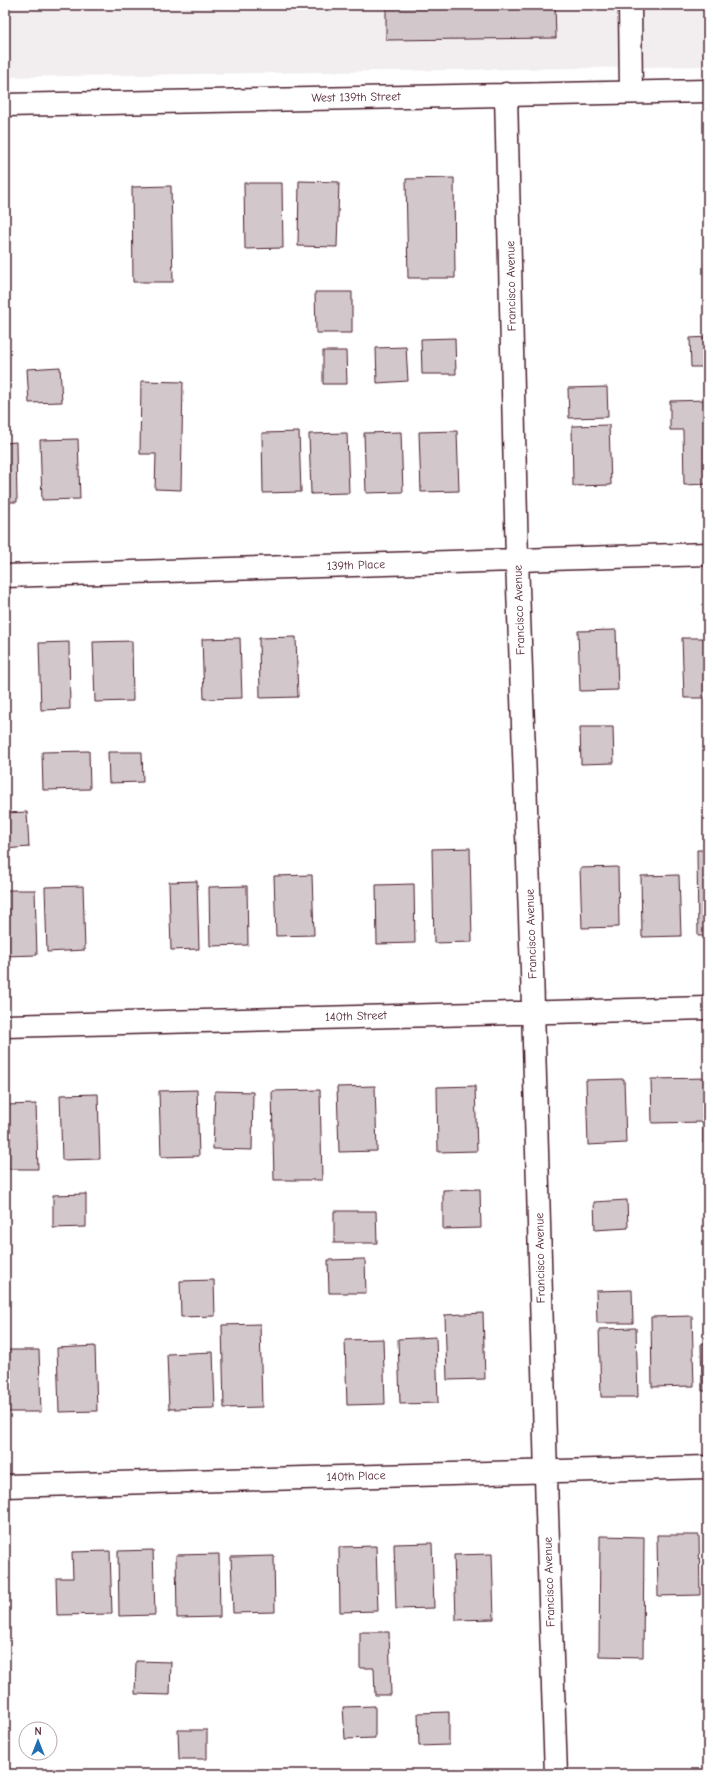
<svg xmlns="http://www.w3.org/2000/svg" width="713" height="1779" font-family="'Comic Neue',sans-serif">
<rect width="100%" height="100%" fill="#fff"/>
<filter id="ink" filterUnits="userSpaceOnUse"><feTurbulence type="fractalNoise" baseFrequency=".025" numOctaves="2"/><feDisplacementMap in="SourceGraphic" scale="8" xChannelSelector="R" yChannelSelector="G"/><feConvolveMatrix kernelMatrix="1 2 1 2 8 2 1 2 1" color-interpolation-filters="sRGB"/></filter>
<g filter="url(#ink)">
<path fill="#f2eeef" d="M 5,5 L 708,5 L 708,66 L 5,77 Z"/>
<path fill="#d2c7cb" stroke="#4a1f2b" d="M 386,5 L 555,5 L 556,38 L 386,40 Z
M 454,178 L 455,278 L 408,278 L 406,179 Z
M 299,181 L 339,182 L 337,247 L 298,246 Z
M 244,183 L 282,183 L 283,248 L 245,249 Z
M 171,186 L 173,282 L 133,282 L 132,187 Z
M 315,292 L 352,292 L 352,333 L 316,333 Z
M 708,337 L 708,367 L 691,367 L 690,338 Z
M 455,338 L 456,374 L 422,374 L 421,339 Z
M 406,347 L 408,381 L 377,383 L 376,348 Z
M 323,351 L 346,351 L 347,384 L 323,384 Z
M 60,367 L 62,402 L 29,403 L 27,369 Z
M 141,381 L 183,382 L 181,490 L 155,489 L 156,454 L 140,454 Z
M 607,387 L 608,417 L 569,418 L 568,388 Z
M 708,400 L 708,484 L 684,485 L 683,430 L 670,430 L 670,401 Z
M 609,425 L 611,485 L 573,486 L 572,426 Z
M 457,431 L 459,491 L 421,492 L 419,432 Z
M 299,432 L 301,492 L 263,493 L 262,433 Z
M 401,432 L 403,492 L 366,493 L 364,433 Z
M 347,433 L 349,493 L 311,494 L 309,434 Z
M 78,439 L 80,499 L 42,500 L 40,440 Z
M 16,442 L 17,502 L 5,502 L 5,443 Z
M 616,630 L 618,690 L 580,691 L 578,631 Z
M 296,637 L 298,697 L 260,698 L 259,638 Z
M 240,638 L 242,698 L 204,699 L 202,639 Z
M 682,638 L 708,638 L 708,698 L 684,698 Z
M 132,641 L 133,701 L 95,702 L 93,642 Z
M 69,642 L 70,709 L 41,710 L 39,643 Z
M 580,727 L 613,727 L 614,763 L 581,764 Z
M 89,751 L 90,789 L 43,790 L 42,752 Z
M 108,752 L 142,752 L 143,782 L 109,783 Z
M 27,812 L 29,847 L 5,849 L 5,813 Z
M 470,848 L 472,942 L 434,943 L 432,849 Z
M 697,850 L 708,850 L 708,936 L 698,936 Z
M 618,867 L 619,927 L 582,928 L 580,868 Z
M 312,875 L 314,935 L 276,936 L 274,876 Z
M 679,875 L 681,936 L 642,937 L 641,876 Z
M 197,881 L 199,949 L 171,950 L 169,882 Z
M 414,884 L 415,943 L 377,944 L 376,885 Z
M 83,886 L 85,950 L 47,952 L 45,887 Z
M 247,886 L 248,945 L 210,946 L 209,887 Z
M 5,890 L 35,890 L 37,955 L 5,956 Z
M 708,1078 L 708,1143 L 703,1143 L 703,1122 L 652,1123 L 651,1079 Z
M 624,1079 L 626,1143 L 588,1145 L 586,1080 Z
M 375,1086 L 377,1151 L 339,1152 L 337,1087 Z
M 475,1086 L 477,1151 L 438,1152 L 437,1087 Z
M 197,1090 L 199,1156 L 161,1157 L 159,1091 Z
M 320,1090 L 322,1180 L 274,1180 L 272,1091 Z
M 215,1091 L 253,1092 L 252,1150 L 213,1149 Z
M 98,1094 L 100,1159 L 62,1160 L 60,1095 Z
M 36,1104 L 38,1169 L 5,1169 L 5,1105 Z
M 480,1189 L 481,1228 L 443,1229 L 443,1190 Z
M 86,1194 L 86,1227 L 53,1228 L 53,1195 Z
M 627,1200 L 628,1228 L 595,1230 L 594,1202 Z
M 334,1211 L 376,1211 L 377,1243 L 334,1243 Z
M 365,1259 L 366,1293 L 329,1293 L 328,1260 Z
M 214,1280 L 215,1316 L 181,1317 L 180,1281 Z
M 632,1290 L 633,1323 L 597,1323 L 596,1291 Z
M 483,1313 L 485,1379 L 447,1380 L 445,1315 Z
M 692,1316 L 694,1386 L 652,1387 L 651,1317 Z
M 260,1324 L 262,1407 L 224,1408 L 222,1325 Z
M 636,1328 L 638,1397 L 601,1397 L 599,1329 Z
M 436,1337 L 438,1403 L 400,1404 L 398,1339 Z
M 383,1339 L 385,1404 L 347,1405 L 345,1340 Z
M 701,1343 L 708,1343 L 708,1391 L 702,1391 Z
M 95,1346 L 97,1411 L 59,1412 L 57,1348 Z
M 5,1350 L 39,1350 L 41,1412 L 5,1412 Z
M 213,1352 L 215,1408 L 169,1409 L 167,1354 Z
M 657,1535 L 699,1535 L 700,1595 L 658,1596 Z
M 600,1536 L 644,1537 L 643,1657 L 599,1656 Z
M 432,1543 L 434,1608 L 396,1609 L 394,1544 Z
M 376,1546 L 378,1611 L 340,1612 L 339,1547 Z
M 153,1550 L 155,1615 L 119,1616 L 118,1551 Z
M 110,1551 L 112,1614 L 57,1615 L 56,1578 L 73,1578 L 72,1552 Z
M 219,1554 L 220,1617 L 177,1618 L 176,1555 Z
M 492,1554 L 494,1619 L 456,1620 L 454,1555 Z
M 274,1556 L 275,1612 L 233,1613 L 231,1557 Z
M 360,1632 L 389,1632 L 391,1695 L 375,1695 L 374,1668 L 360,1668 Z
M 136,1661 L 171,1662 L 170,1695 L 135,1694 Z
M 375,1706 L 375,1738 L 345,1739 L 343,1707 Z
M 449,1712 L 449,1745 L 419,1746 L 418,1713 Z
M 178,1730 L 207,1730 L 207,1759 L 179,1759 Z"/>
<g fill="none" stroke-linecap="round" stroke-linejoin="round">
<g stroke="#4a1f2b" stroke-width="25">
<path id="minor" d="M 630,5 L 631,92
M 506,94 L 517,560 L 532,971 L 547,1512 L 556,1774
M 5,105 L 708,91
M 5,576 L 708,554
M 5,1026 L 708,1008
M 5,1486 L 708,1467"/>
</g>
<use href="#minor" stroke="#fff" stroke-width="22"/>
</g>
</g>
<g text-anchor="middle" stroke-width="3" stroke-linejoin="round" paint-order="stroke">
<g font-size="12" fill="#4a1f2b" stroke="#fff">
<text transform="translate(356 97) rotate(-1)" y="4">West 139th Street</text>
<text transform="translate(511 286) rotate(-91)" y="4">Francisco Avenue</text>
<text transform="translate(356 565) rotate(-2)" y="4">139th Place</text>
<text transform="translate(519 610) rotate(-92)" y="4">Francisco Avenue</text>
<text transform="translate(531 934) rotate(-92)" y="4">Francisco Avenue</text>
<text transform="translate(356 1016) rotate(-2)" y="4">140th Street</text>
<text transform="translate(540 1258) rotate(-91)" y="4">Francisco Avenue</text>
<text transform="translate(356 1476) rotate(-2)" y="4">140th Place</text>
<text transform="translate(549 1582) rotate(-92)" y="4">Francisco Avenue</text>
</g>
</g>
<rect width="713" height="1779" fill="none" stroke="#fff" stroke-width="20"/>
<rect x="10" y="10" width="693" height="1759" fill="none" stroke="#4a1f2b" stroke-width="1.5" filter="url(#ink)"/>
<g transform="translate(38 1741)"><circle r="19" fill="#ffffff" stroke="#b7a5aa"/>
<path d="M0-3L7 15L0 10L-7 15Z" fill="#1f6fb2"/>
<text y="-6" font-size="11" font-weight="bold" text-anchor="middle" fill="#4a1f2b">N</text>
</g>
</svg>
